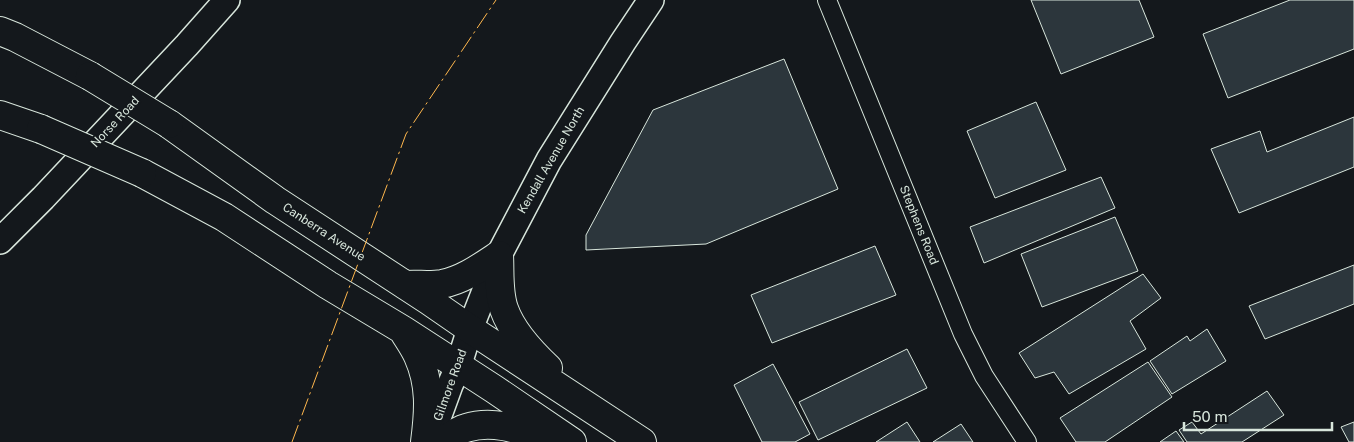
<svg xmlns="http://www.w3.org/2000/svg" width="1354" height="442" font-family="'Public Sans',sans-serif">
<rect width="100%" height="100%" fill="#14181c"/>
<path fill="#2c363c" stroke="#d8e6dc" d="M 1031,0 L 1139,0 L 1154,37 L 1061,74 Z
M 1290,0 L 1354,0 L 1354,49 L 1228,98 L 1203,34 Z
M 784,59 L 838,189 L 706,244 L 586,250 L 586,235 L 653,110 Z
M 1036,102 L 1066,170 L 995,198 L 967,131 Z
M 1354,117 L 1354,167 L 1239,213 L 1211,149 L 1260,131 L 1267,152 Z
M 1101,177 L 1115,208 L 984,263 L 970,227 Z
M 1115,217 L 1138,271 L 1042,307 L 1021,254 Z
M 875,246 L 896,295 L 772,343 L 751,295 Z
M 1354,265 L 1354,304 L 1265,339 L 1249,306 Z
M 1143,274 L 1161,298 L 1130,321 L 1146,349 L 1069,394 L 1054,372 L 1035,378 L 1019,353 Z
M 1207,329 L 1226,361 L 1172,394 L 1150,361 L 1187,336 L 1190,341 Z
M 907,349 L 927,388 L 818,440 L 799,402 Z
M 1148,362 L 1172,397 L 1105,442 L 1076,442 L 1060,418 Z
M 773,364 L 810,434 L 795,442 L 762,442 L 734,385 Z
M 1267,391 L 1284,415 L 1242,442 L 1187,442 L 1179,430 L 1192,422 L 1201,434 Z
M 907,422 L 920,442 L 876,442 Z
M 1354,422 L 1354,442 L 1349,442 L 1341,427 Z
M 961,424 L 973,442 L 933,442 Z
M 1176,431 L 1184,442 L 1160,442 Z"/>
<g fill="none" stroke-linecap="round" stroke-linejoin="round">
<g stroke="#d8e6dc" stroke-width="20">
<path id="street" d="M 827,0 L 963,334 L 984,376 L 1027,442"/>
</g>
<g stroke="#d8e6dc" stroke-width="28">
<path id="secondary" d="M 0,241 L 43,198 L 187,45 L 227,0
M 430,440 L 450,385 L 458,367 L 470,329 L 499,255 L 549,160 L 623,42 L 651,0"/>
</g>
<g stroke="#d8e6dc" stroke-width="30">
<path id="highway" d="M 0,31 L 15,37 L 90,76
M 0,115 L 41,129
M 169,124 L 275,200 L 428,300 L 470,329 L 642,442
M 142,173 L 224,217 L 328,285 L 403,330 L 494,389 L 572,442
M 499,255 C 500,273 498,292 504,309 C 512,332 531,352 548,368
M 405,285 C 417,284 430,286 442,284 C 463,280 481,267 499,255
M 404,332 C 408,339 414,347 418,356 C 431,385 429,411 425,442
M 442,442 C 449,437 458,430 466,428 C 497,418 527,433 557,442"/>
</g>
<use href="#street" stroke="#14181c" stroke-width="18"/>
<use href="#secondary" stroke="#14181c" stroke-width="25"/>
<use href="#highway" stroke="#14181c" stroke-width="28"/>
<g stroke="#d8e6dc" stroke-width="30" stroke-linecap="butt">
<path id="highway-bridge" d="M 90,76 L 169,124
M 41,129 L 142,173"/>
</g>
<use href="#highway-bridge" stroke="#14181c" stroke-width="28"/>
<path stroke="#ffb74d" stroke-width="1" stroke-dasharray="18 4 2.5 4" stroke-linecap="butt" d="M 292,442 L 406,134 L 496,0"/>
</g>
<g text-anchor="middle" stroke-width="4" stroke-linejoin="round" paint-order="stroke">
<g font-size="12" fill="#d8e6dc" stroke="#14181c">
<text transform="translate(115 122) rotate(-47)" y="4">Norse Road</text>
<text transform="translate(551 160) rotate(-60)" y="4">Kendall Avenue North</text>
<text transform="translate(919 225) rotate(68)" y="4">Stephens Road</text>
<text transform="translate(324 232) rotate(33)" y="4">Canberra Avenue</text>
<text transform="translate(450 385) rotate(-70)" y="4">Gilmore Road</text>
</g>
</g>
<path d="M1184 422v8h148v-8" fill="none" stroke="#d8e6dc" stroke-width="2.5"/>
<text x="1192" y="422" font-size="15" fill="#d8e6dc" stroke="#14181c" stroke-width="4" paint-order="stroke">50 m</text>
</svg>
